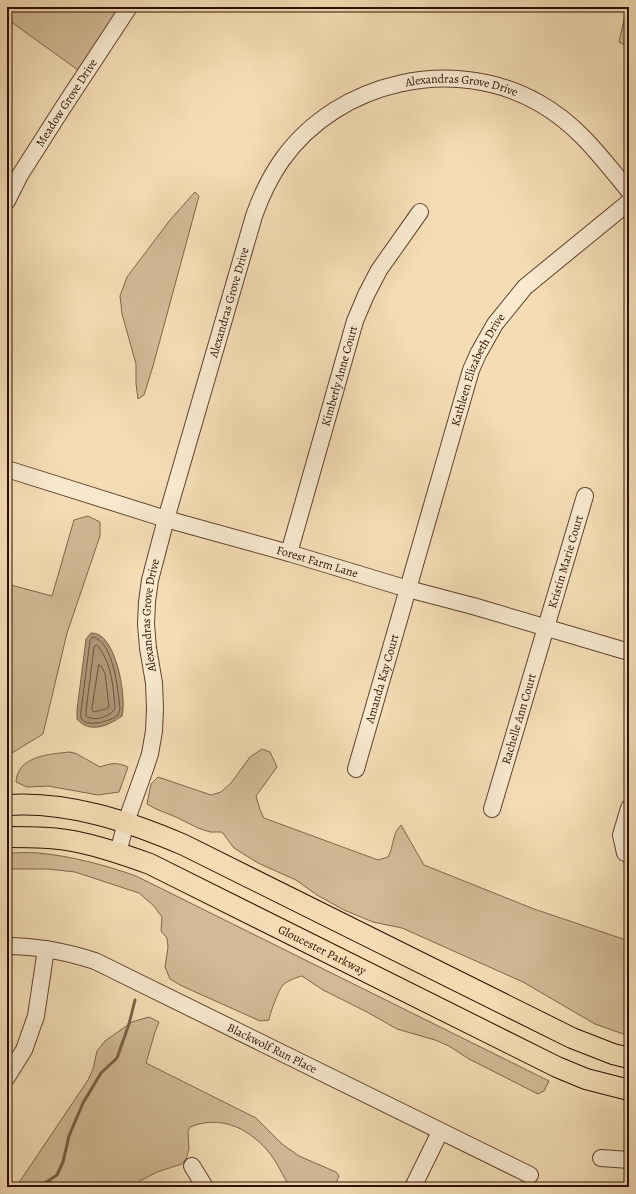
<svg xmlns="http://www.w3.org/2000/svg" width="636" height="1194" font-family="Alegreya,serif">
<rect width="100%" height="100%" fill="#f4ddb5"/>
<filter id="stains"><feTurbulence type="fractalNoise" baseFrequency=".005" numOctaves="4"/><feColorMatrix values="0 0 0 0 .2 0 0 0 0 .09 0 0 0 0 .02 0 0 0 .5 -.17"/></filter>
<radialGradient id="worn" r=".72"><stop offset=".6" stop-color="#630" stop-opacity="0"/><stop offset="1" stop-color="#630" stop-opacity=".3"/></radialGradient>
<path fill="#d2ba96" stroke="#80644b" d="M 7,7 L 120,7 L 78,70 L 7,19 Z
M 628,15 L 629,16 L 629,47 L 619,42 L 624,20 Z
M 195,192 L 199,196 L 153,366 L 144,395 L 138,399 L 136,384 L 136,364 L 122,314 L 120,296 L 127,277 L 170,220 Z
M 88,516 L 100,522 L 100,536 L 67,633 L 43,734 L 7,756 L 7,584 L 52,596 L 74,520 Z
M 262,749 L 270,752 L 277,767 L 256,796 L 260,810 L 264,818 L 378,860 L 388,857 C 394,846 392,834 401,825 L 424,865 L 534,909 L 629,941 L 629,1036 L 595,1024 L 523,982 L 402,928 L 373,922 L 344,910 L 317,895 L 296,880 L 258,863 L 234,848 L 222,832 L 210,832 L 198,828 L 176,817 L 156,809 L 147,804 L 151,784 L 158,777 L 211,795 L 221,792 L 231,783 L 250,757 Z
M 70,752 L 77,754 L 100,767 C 111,763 117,762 128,767 L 119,792 L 98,795 L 48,786 L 27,787 L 16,782 C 17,756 50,754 70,752 Z
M 7,853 C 17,853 28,852 38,853 C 71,856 105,865 136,876 L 549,1081 L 544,1091 L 538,1094 L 469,1059 L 449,1046 L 435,1040 L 397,1029 L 367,1012 L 323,990 L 302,976 C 299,976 286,982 284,984 C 279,988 270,1013 269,1020 L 260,1021 L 182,986 L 170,979 L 165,967 L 168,947 L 167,938 L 161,931 L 162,917 L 154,906 L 139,893 L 75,872 L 48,869 L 7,869 Z
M 149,1017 L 159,1022 L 155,1032 L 146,1063 L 256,1118 L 282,1144 L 299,1156 L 336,1172 L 339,1176 L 337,1181 L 330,1187 L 290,1187 C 282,1175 277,1161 267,1150 C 247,1127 219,1115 190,1127 L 188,1131 L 189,1149 L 186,1159 L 182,1164 L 157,1172 L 129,1187 L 16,1187 L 88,1080 L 93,1069 L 97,1051 L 105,1041 L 132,1022 Z"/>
<path fill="#b09777" stroke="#7c6047" d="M 91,633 C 116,631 127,698 122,716 C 108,726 90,734 77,719 L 77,710 L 86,639 Z"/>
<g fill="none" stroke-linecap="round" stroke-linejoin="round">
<path stroke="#6e523c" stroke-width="1" d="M 93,637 C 114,641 118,692 120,709 C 119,711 119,713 118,715 C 112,721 84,729 81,717 C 80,715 81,713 81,711 L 90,641 Z
M 97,645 C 112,663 113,686 115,708 C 111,717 93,722 86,716 L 86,711 L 94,647 Z
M 99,665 L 101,666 L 105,673 L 109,707 L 106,709 L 94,712 L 92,710 Z"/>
<path stroke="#7c6047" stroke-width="3" d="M 39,1187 L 57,1175 L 63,1162 L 69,1136 L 83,1103 L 101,1073 L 117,1058 L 129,1024 L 135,1000"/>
<g stroke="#5f422d" stroke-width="18">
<g id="minor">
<path id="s1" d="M 7,201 L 20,175 L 62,109 L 129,7"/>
<path id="s2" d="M 7,469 L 166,519 L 289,553 L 408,589 L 473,606 L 629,652"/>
<path id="s3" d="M 289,553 L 355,321 L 366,295 L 379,270 L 420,212"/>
<path id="s4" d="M 356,769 L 471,370 L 478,354 L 495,324 L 525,287 L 629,202"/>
<path id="s5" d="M 492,809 L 585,496"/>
<path id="s6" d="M 118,853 L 126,822 L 145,769 L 150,754 L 154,731 L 155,709 L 154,683 L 148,648 L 146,624 L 147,602 L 150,580 L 166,519 L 254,216 C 261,196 270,177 282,160 C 339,80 455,55 539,103 C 578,125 601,157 629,191"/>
<path d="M 625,853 L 621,835 L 629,808"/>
<path id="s7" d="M 7,946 C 37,946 67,952 95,961 L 530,1175"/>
<path d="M 7,1077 L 24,1050 L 36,1016 L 46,949"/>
<path d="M 601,1158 L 629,1160"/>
<path d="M 192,1166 L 205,1187"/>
<path d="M 413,1187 L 440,1132"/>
</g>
</g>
<g stroke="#2d0e00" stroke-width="22">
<g id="major">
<path d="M 7,805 C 68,801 128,821 184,845 L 572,1038 L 613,1054 L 629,1058"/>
<path id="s8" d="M 7,837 C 32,837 57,837 82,843 C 105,848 128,856 150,864 L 557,1067 L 586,1079 L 629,1090"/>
</g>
</g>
<use href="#minor" stroke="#f8e9cf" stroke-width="16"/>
<use href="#major" stroke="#f4ddb5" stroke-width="20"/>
</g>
<g text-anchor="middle" stroke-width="3" stroke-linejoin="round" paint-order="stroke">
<g font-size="12" fill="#2d0e00" stroke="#f8e9cf">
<text dy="4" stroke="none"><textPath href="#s6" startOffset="927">Alexandras Grove Drive</textPath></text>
<text dy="4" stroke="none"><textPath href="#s1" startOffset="115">Meadow Grove Drive</textPath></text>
<text dy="4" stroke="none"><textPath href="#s6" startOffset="568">Alexandras Grove Drive</textPath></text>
<text dy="4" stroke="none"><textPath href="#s4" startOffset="418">Kathleen Elizabeth Drive</textPath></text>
<text dy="4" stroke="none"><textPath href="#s3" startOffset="184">Kimberly Anne Court</textPath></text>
<text dy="4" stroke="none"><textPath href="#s2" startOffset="324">Forest Farm Lane</textPath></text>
<text dy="4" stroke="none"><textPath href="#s5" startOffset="258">Kristin Marie Court</textPath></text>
<text dy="4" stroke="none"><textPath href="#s6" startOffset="244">Alexandras Grove Drive</textPath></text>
<text dy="4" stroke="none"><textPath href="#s4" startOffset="94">Amanda Kay Court</textPath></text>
<text dy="4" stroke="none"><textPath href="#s5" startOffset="94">Rachelle Ann Court</textPath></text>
<text dy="4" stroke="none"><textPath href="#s8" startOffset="339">Gloucester Parkway</textPath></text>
<text dy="4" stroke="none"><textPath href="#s7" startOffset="287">Blackwolf Run Place</textPath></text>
</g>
</g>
<rect width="636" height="1194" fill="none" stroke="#f4ddb5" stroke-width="24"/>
<rect x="8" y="8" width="620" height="1178" fill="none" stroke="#2d0e00" stroke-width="2"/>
<rect x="12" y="12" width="612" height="1170" fill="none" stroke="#2d0e00"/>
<rect width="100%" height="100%" filter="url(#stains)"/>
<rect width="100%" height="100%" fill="url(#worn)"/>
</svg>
